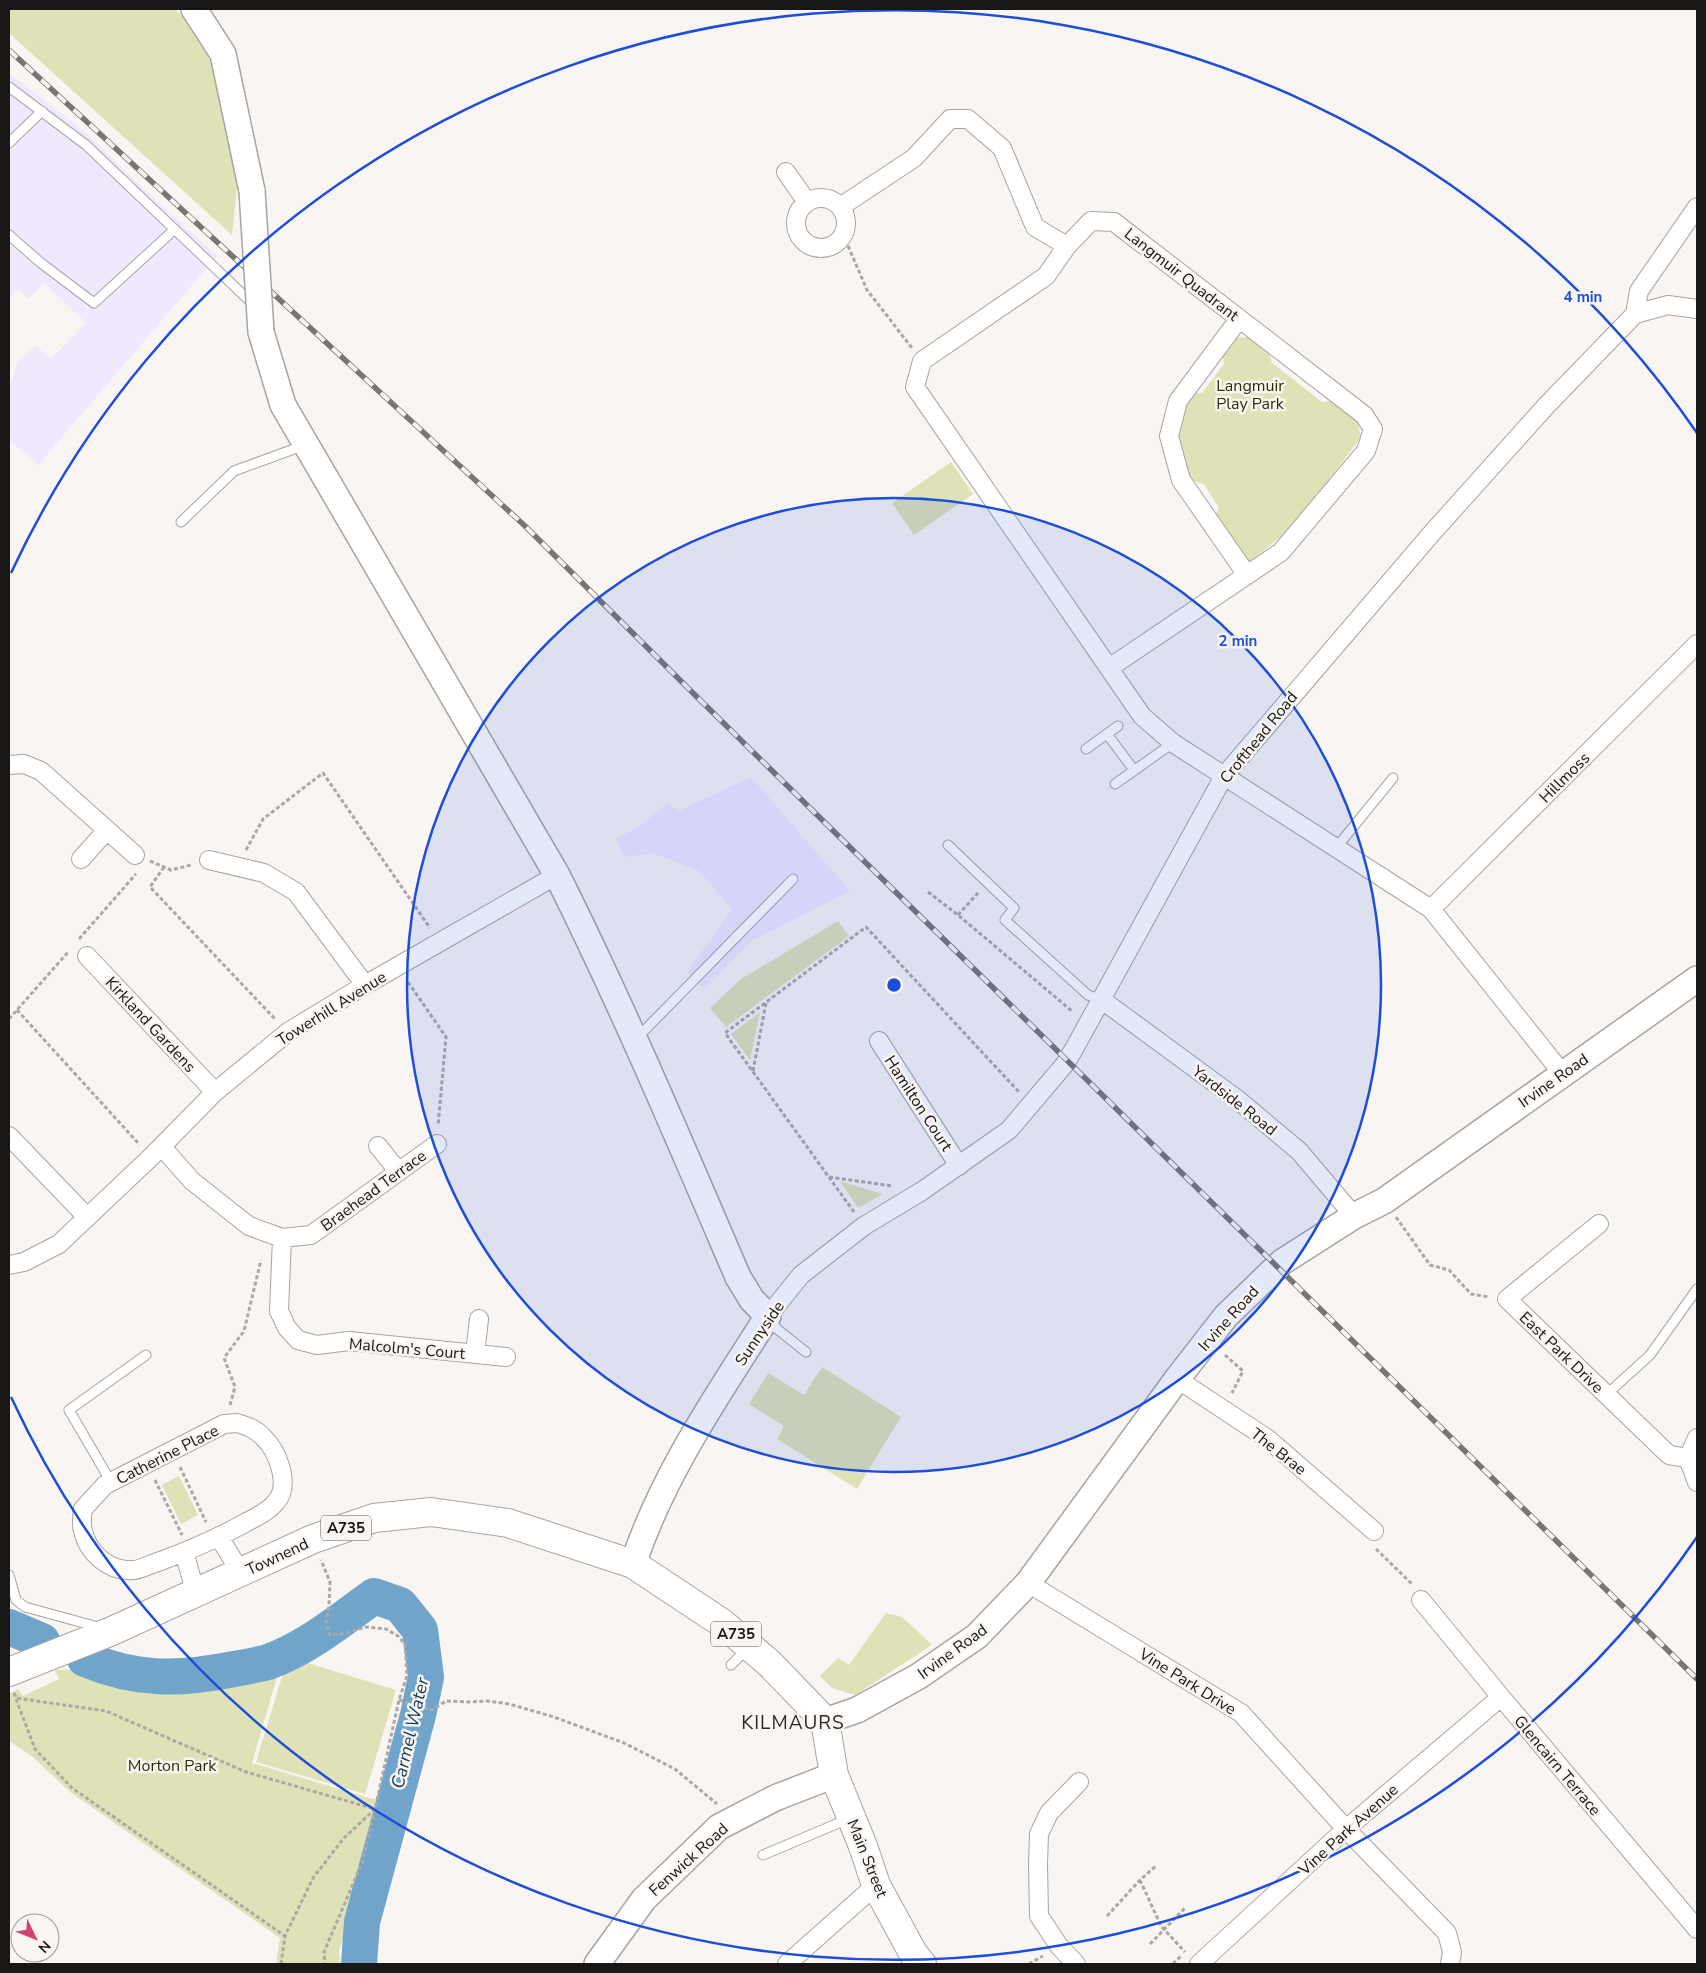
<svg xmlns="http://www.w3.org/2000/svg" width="1706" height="1973" font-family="'Nunito Sans',sans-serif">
<rect width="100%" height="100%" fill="#f8f5f2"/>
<path fill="#efe8fe" d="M 9,73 L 85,132 L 148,193 L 217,256 L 38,465 L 9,440 L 9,390 L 17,364 L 35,345 L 51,359 L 86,323 L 44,283 L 28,299 L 19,288 L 9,299 Z
M 751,777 L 850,891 L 751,941 L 704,989 L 687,972 L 732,909 L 699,871 L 653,853 L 624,857 L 616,839 L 642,825 L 667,803 L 679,811 Z"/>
<path fill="#dfe2b7" d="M 9,9 L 175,9 L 198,31 L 222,92 L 237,188 L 232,235 L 9,33 Z
M 1248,337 L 1268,351 L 1272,363 L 1322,402 L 1334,401 L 1357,419 L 1361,437 L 1295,525 L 1246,565 L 1215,516 L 1219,508 L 1204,484 L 1192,481 L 1180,457 L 1179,437 L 1181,413 L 1194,393 L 1202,393 L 1224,364 L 1223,356 L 1237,338 Z
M 951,462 L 973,494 L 914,535 L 892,503 Z
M 838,921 L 849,936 L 726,1027 L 710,1008 L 741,979 Z
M 760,1012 L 750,1060 L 731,1034 Z
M 840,1181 L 883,1194 L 858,1208 Z
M 822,1367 L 901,1417 L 857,1489 L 777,1439 L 784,1426 L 749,1404 L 768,1373 L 804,1395 Z
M 179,1476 L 198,1515 L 181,1524 L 162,1485 Z
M 886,1613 L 902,1617 L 932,1645 L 855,1695 L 832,1688 L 820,1676 L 838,1658 L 849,1665 Z
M 288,1657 L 396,1690 L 365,1794 L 256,1762 Z
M 89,1669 L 121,1682 L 211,1687 L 279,1670 L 252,1763 L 380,1801 L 365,1874 L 339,1951 L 340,1964 L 276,1964 L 280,1938 L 70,1792 L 33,1757 L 9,1741 L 9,1694 L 18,1689 L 23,1696 L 59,1679 L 55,1670 Z"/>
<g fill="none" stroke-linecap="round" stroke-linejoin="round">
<path stroke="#70a4cb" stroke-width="36" d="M 9,1627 L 42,1641
M 85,1659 C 137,1681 180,1680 234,1669 C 245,1667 257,1665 268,1662 C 307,1648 341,1620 374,1596 L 400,1605 L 420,1630 L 426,1677 L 418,1715 L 362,1922 L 359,1964"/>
<g stroke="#a7a5a2" stroke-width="11">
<path id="lane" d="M 9,87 L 86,145 L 254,305
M 9,143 L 42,111
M 9,235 L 41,263 L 94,303 L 175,229
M 181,522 L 234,471 L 305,445
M 1107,734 L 1134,770
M 1086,749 L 1118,726
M 1115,784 L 1173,743
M 948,845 L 1014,908 L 1005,920 L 1088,995 L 1102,1000
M 1336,848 L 1393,778
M 636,1039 L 793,879
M 770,1319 L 777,1329 L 806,1352
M 1606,1395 L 1650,1355 L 1697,1289
M 111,1482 L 69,1410 L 146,1355
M 9,1575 L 16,1600 L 25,1607 L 102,1628
M 731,1665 L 747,1649
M 763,1855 L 848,1819"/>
</g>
<g stroke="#a7a5a2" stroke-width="20">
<path id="street" d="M 786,172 L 807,202
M796 223a25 25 0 1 1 50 0a25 25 0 1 1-50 0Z
M 840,207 L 914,158 L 950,119 L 968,119 L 1002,148 L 1035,227 L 1067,246
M 1635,314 L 1639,291 L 1697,207
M 1239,319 L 1178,401 L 1169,436 L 1181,480 L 1247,575
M 1109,668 L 1281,552 L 1366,451 L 1373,429 L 1364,415 L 1114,222 L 1091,221 L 1067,246 L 1046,276 L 922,361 L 915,387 L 1142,716 L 1173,743 L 1431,909 L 1562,1073
M 9,765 L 24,764 L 41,771 L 135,855
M 81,859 L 107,830
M 209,860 L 264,873 L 296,892 L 365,985
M 1431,909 L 1697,644
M 87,956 L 215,1092
M 1102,1000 L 1237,1099 L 1299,1151 L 1354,1216
M 879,1041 L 959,1166
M 9,1136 L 87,1217
M 378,1146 L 398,1171
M 162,1147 L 192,1181 L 249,1226 L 282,1238 L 311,1235 L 437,1144
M 1599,1224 L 1507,1299 L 1669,1455 L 1688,1458 L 1697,1482
M 282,1238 L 279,1311 L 287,1328 L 298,1340 L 317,1345 L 349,1341 L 506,1357
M 9,1265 L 24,1262 L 59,1244 L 151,1157 L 215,1092 L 288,1032 L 365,985 L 557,875
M 768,1316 L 801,1275 L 864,1226 L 922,1191 L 1009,1130 L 1065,1064 L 1074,1049 L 1224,776 L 1432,533 L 1546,406 L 1635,314 L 1668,305 L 1697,309
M 475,1354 L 479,1319
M 1177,1379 L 1268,1439 L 1374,1531
M 237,1423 C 247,1426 256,1429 263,1437 C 278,1451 291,1485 276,1502 C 268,1512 256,1517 245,1523 C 216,1539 188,1551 158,1562 C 150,1564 141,1570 133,1570 C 109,1572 88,1553 83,1531 C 81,1524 82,1516 83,1509 L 105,1485 L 224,1424 Z
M 1688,1458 L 1697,1438
M 219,1537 L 241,1573
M 184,1552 L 196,1594
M 1028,1583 L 1241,1713 L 1346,1829 L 1447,1933 L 1452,1952 L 1450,1964
M 1421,1600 L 1501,1697 L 1697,1929
M 787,1964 L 876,1885
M 1076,1964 L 1059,1946 L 1039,1916 L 1038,1864 L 1039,1834 L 1049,1813 L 1079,1782
M 1199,1964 L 1346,1829 L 1501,1697"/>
</g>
<g stroke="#a7a5a2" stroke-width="28">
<path id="secondary" d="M 194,9 L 223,54 L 252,191
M 261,332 L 283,405 L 557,875 C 623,1007 680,1142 738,1277 L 752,1300 L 768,1316 C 717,1396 663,1474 633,1564
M 825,1721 L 857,1710 L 919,1676 L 977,1636 L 1028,1583 L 1177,1379 L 1226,1316 L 1282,1262 L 1354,1216 L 1384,1201 L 1697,979
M 597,1964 L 644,1899 L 719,1827 L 775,1798 L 834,1775"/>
</g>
<g stroke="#a7a5a2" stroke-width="30">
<path id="primary" d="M 9,1672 L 112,1631 L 313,1539 L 374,1518 L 431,1512 L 508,1523 L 633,1564 L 722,1623 L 769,1663 L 825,1721 L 834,1775 L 863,1846 L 876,1885 L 913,1953 L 922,1964"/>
</g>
<path stroke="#aba9a6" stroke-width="3" stroke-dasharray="4 2.5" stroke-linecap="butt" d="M 843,234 L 867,290 L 912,348
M 246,850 L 263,819 L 323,773 L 430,928
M 150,861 L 171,870 L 191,865
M 164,867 L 150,887 L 275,1019
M 928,892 L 958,915 L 1073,1012
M 958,915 L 978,893
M 79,939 L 136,874
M 408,982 L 446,1037 L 438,1126
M 17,1010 L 139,1144
M 9,1019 L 69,951
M 753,1071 L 766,1003
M 829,1177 L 892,1186
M 854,1212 L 725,1033 L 866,927 L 1019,1092
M 1396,1217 L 1430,1265 L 1449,1270 L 1471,1294 L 1489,1297
M 1225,1355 L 1243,1371 L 1232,1393
M 230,1405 L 235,1387 L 224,1358 L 244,1331 L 261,1260
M 180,1467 L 206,1522
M 155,1480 L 182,1535
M 1376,1549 L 1412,1584
M 14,1693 L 16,1698 L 106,1711 L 246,1772 L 375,1809 L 362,1863 L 324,1952 L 325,1964
M 16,1699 L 35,1749 L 72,1788 L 285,1936
M 399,1700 L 432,1710 L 446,1701 L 469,1702 L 488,1701 L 509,1704 L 554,1717 L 624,1743 L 675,1769 L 717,1804
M 1140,1880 L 1161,1926 L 1185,1952
M 1107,1916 L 1140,1880 L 1157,1865
M 1150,1944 L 1185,1908
M 281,1964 L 285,1936 L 313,1878 L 344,1838 L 375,1809 L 399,1700 L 407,1676 L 405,1644 L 398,1636 L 386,1629 L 365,1627 L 347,1633 L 330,1635 L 326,1622 L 329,1606 L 330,1582 L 321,1560
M 1029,1964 L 1043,1956
M 1173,1964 L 1181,1956"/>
<use href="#lane" stroke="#fff" stroke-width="9"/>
<use href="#street" stroke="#fff" stroke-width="18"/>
<use href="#secondary" stroke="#fff" stroke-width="25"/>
<use href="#primary" stroke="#fff" stroke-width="28"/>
<g stroke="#777674" stroke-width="5.5">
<path id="rail" d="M 9,50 L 525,526 L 696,696 L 1697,1679"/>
</g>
<use href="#rail" stroke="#f8f5f2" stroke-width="4" stroke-dasharray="11" stroke-linecap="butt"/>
<g stroke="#a7a5a2" stroke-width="28" stroke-linecap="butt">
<path id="secondary-bridge" d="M 252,191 L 261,332"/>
</g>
<use href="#secondary-bridge" stroke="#fff" stroke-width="25"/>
</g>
<circle cx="894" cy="985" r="487" fill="#1d4ed8" fill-opacity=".12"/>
<g fill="none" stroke="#1d4ed8" stroke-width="2.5">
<circle cx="894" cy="985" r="487"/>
<path d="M1697 1537A974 974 0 0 1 11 1397M11 573A974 974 0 0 1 1697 433"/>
</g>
<g text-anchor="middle" stroke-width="5" stroke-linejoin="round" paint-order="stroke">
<g fill="#f8f5f2" stroke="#5b5a58" stroke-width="1">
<rect x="321" y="1515.5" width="50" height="25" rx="4"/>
<rect x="711" y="1621.5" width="50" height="25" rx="4"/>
</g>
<g font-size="15" font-weight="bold" fill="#181716">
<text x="346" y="1533">A735</text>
<text x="736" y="1639">A735</text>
</g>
<g font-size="16" fill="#181716" stroke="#f8f5f2">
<text transform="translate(1182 274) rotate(38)" y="6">Langmuir Quadrant</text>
<text transform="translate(1258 737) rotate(-51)" y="6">Crofthead Road</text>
<text transform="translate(1564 777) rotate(-45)" y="6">Hillmoss</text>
<text transform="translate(331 1008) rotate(-32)" y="6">Towerhill Avenue</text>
<text transform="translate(151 1024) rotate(47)" y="6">Kirkland Gardens</text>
<text transform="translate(1553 1080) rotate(-35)" y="6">Irvine Road</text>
<text transform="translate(1235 1100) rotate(38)" y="6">Yardside Road</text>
<text transform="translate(919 1103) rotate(57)" y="6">Hamilton Court</text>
<text transform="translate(373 1190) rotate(-36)" y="6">Braehead Terrace</text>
<text transform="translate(1228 1318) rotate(-48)" y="6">Irvine Road</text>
<text transform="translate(759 1333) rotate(-56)" y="6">Sunnyside</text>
<text transform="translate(407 1348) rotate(5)" y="6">Malcolm's Court</text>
<text transform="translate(1562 1352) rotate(44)" y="6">East Park Drive</text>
<text transform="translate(1279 1451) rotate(38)" y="6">The Brae</text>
<text transform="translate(167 1454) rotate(-27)" y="6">Catherine Place</text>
<text transform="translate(277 1556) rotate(-25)" y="6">Townend</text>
<text transform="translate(952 1651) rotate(-36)" y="6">Irvine Road</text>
<text transform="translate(1188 1681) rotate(32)" y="6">Vine Park Drive</text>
<text transform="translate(1558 1765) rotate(50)" y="6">Glencairn Terrace</text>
<text transform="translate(1348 1829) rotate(-42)" y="6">Vine Park Avenue</text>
<text transform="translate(868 1858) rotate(68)" y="6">Main Street</text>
<text transform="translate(688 1859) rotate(-42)" y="6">Fenwick Road</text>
</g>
<g font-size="16" fill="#2e2f00" stroke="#f8f5f2">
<text x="1250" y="391">Langmuir<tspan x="1250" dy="18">Play Park</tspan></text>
<text x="172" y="1771">Morton Park</text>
</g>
<g font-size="18" font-style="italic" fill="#113a55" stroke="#f8f5f2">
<text transform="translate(410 1733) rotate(-77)" y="6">Carmel Water</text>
</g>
<g font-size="19" letter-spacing="1" fill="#2b2927" stroke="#f8f5f2">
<text x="793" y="1729">KILMAURS</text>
</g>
</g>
<circle cx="894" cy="985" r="8" fill="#1d4ed8" stroke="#f8f5f2" stroke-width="2.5"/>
<g font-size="15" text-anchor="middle" font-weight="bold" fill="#1d4ed8" stroke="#f8f5f2" stroke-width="5" stroke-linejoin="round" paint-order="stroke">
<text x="1583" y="302">4 min</text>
<text x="1238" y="646">2 min</text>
</g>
<rect width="1706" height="1973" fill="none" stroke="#181716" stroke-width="20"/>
<g transform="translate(35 1938) rotate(133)"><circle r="24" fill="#f8f5f2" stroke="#9e9c9a"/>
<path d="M0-4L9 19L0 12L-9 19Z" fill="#d14474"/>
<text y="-8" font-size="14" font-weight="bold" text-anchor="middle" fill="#181716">N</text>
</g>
</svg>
